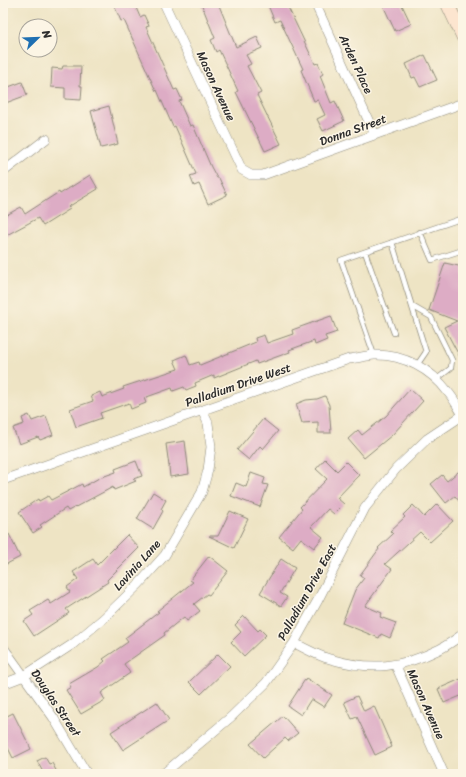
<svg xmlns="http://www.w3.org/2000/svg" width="466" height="777" font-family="Sriracha,sans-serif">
<rect width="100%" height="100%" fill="#fcf5e5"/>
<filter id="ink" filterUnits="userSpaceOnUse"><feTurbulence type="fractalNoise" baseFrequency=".025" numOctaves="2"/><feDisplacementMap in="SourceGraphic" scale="8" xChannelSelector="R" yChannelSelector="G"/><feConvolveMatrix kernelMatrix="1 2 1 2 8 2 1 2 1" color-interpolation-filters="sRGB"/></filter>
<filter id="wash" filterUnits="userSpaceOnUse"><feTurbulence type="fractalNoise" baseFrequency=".012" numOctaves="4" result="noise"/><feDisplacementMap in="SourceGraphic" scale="16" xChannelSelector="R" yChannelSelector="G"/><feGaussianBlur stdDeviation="0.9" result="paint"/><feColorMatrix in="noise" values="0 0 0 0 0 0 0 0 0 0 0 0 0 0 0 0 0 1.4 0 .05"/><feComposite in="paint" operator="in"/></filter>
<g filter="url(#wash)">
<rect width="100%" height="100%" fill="#eee4c4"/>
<g id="blocks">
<path fill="#ddacc5" d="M 113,3 L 134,3 L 140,17 L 144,15 L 149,26 L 146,27 L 174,90 L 177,89 L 182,100 L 179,101 L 190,126 L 193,125 L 211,167 L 217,178 L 219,178 L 227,195 L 208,204 L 199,184 L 194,186 L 190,176 L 196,174 L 175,126 L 173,127 L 157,90 L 156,91 L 124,20 L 121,21 Z
M 201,3 L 218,3 L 236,47 L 257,37 L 262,48 L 246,55 L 251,64 L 247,66 L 261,93 L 257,95 L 281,144 L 265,151 L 236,92 L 238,91 L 219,50 L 216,52 L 211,40 L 215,38 Z
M 267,3 L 286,3 L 315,64 L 318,63 L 323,74 L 320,76 L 331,103 L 335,101 L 344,121 L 323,131 L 317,119 L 325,115 L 318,100 L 314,101 L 301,70 L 303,69 L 280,20 L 275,22 Z
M 382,3 L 401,3 L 411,24 L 395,31 Z
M 425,55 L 437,80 L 420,87 L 415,77 L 412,78 L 406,64 Z
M 63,66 L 81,66 L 80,86 L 82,86 L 81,100 L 65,99 L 65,88 L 51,87 L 52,68 L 62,69 Z
M 22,82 L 27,95 L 3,104 L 3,89 Z
M 109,106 L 118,144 L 101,148 L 91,111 Z
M 90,175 L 98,189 L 68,207 L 70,209 L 43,226 L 38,218 L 3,237 L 3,217 L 21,207 L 25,214 L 59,192 L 60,194 Z
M 445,263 L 463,267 L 463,363 L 444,327 L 457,321 L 429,310 Z
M 331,316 L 337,332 L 325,336 L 327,340 L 315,345 L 314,341 L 289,350 L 290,352 L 257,364 L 256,361 L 214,378 L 214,375 L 195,383 L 196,386 L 186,390 L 184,387 L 173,391 L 172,388 L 144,398 L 146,403 L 131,409 L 129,403 L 100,413 L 102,418 L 76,427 L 70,409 L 93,401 L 91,396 L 100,392 L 102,397 L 124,389 L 123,387 L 178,369 L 174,360 L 186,355 L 190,365 L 199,362 L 200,365 L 256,342 L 255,338 L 264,335 L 267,343 L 293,334 L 292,330 Z
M 410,389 L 423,401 L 392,435 L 364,458 L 348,439 L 358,430 L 362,435 L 386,416 Z
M 325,396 L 329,405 L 331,433 L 318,433 L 318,422 L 302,423 L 296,404 L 306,400 L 317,399 Z
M 29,415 L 32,421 L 46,416 L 53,435 L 40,440 L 38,437 L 19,444 L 13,428 L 24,424 L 22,418 Z
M 263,419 L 278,431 L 263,449 L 260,446 L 249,460 L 237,450 Z
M 185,441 L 189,474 L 170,477 L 169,467 L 170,465 L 169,466 L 166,444 Z
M 325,459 L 337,471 L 346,462 L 359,475 L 337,498 L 344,504 L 334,514 L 328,509 L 311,527 L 323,537 L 314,548 L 301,538 L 293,548 L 279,537 L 302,509 L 300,507 L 327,479 L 316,469 Z
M 136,461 L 142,476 L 133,479 L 136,481 L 114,490 L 113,487 L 68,511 L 66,508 L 40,525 L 42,527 L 33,533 L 19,512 L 38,499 L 39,501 L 48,496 L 51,500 L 82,484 L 83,487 L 99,478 L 116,472 L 115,469 Z
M 463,468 L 463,506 L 455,496 L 446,503 L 431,484 L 442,475 L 447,481 Z
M 251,473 L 265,478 L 263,484 L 268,485 L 260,507 L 231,496 L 236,483 L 246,487 Z
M 153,492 L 166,500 L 161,509 L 163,511 L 153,529 L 137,519 Z
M 437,504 L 453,521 L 430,542 L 420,532 L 385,564 L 392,569 L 365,606 L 382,613 L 380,617 L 396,623 L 390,638 L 381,634 L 379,638 L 342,623 L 355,590 L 364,578 L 360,575 L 379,549 L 378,548 L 393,534 L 390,531 L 405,517 L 403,515 L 413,505 L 424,517 Z
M 230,511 L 248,519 L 234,548 L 209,536 L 218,536 Z
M 9,534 L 20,557 L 3,566 L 3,537 Z
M 127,535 L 139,548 L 107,580 L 108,582 L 66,609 L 69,613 L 34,636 L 24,621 L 33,615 L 30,611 L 48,600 L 51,604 L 70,592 L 67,587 L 78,579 L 73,572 L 93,559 L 97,565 Z
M 209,556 L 228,571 L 209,595 L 207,594 L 194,604 L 200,611 L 187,621 L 184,617 L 164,633 L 165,635 L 124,664 L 130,673 L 101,693 L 105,700 L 81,714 L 66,690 L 71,687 L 69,684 L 98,667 L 105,661 L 103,659 L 128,642 L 125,638 L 159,612 L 157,611 L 193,582 L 190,580 Z
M 281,559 L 295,568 L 280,593 L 287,597 L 281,606 L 260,593 Z
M 244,616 L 258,631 L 260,629 L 266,635 L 244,656 L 231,642 L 241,632 L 235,625 Z
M 218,654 L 230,666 L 201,694 L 189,682 Z
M 306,678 L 332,695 L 324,707 L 311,699 L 301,715 L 288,706 Z
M 463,678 L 463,695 L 444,703 L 438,689 Z
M 357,696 L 364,711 L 374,706 L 392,747 L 375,755 L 357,717 L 352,719 L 344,702 Z
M 157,702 L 169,720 L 123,750 L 111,732 Z
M 13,713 L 31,749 L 13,758 L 3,738 L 3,718 Z
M 283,716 L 298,733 L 288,741 L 285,738 L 263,758 L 250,744 Z
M 45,757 L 49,764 L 52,763 L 58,774 L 44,774 L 37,761 Z"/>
</g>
</g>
<g filter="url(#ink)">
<use href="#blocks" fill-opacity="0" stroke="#8c8878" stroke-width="1"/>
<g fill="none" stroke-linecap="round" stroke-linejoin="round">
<g stroke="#8c8878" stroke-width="6">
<path id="service" d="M 420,232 L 432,260 L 463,250
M 392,242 L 426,352 L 417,365
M 365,252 L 394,333
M 412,306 L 431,317 L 452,360 L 451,368 L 437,379
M 374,355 L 341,260 L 463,218"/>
</g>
<g stroke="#8c8878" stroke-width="10">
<path id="minor" d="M 164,3 L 242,170 L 251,175 L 263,175 L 463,103
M 315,3 L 375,135
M 3,172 L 46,139
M 3,480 L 349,359 C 357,358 366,356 374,355 C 403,354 431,369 448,392 C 454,399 458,407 463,415
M 294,643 C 305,648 318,656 330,659 C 371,671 402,668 440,649 C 448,645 456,639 463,634
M 3,647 L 53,717 L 87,774
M 396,666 L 444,774
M 3,684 L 24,676 L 73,644 L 104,618 L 139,584 L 165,555 L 202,492 L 208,470 L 211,447 L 208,423 L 202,410
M 163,774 L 231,717 L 266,683 L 294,643 L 318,600 L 365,508 L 396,469 L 427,439 L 463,415"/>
</g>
<g stroke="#8c8878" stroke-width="14">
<path id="secondary" d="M 447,3 L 463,37"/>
</g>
<use href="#service" stroke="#fff" stroke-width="4.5"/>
<use href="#minor" stroke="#fff" stroke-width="9"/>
<use href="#secondary" stroke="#fce5cf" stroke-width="13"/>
</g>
</g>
<g text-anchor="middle" stroke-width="3" stroke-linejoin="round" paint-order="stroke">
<g font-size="12" fill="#2b2b2b" stroke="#fcf5e5">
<text transform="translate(356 64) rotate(65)" y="4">Arden Place</text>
<text transform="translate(216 86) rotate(65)" y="4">Mason Avenue</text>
<text transform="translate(353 130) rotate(-20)" y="4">Donna Street</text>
<text transform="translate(238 385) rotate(-19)" y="4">Palladium Drive West</text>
<text transform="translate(137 565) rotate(-48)" y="4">Lavinia Lane</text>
<text transform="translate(307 592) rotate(-61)" y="4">Palladium Drive East</text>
<text transform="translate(56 703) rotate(56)" y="4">Douglas Street</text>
<text transform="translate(426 704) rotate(66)" y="4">Mason Avenue</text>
</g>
</g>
<rect width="466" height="777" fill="none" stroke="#fcf5e5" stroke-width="16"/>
<g transform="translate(38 38) rotate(67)"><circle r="19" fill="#fcf5e5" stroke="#a8a49b"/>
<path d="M0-3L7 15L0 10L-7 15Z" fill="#1f6fb2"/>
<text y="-6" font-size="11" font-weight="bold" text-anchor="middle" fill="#2b2b2b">N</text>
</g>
</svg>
